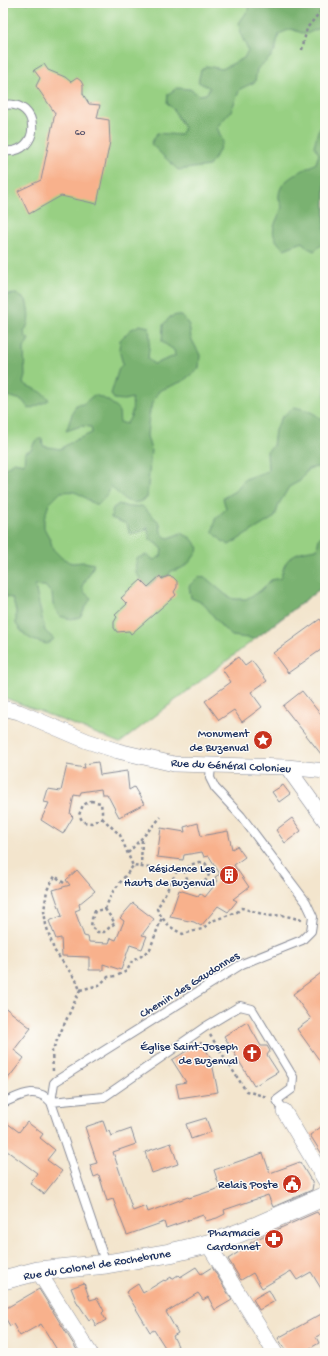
<svg xmlns="http://www.w3.org/2000/svg" width="328" height="1356" font-family="'Gochi Hand',sans-serif">
<rect width="100%" height="100%" fill="#fdfcf7"/>
<filter id="ink" filterUnits="userSpaceOnUse"><feTurbulence type="fractalNoise" baseFrequency=".025" numOctaves="2"/><feDisplacementMap in="SourceGraphic" scale="8" xChannelSelector="R" yChannelSelector="G"/><feConvolveMatrix kernelMatrix="1 2 1 2 8 2 1 2 1" color-interpolation-filters="sRGB"/></filter>
<filter id="wash" filterUnits="userSpaceOnUse"><feTurbulence type="fractalNoise" baseFrequency=".012" numOctaves="4" result="noise"/><feDisplacementMap in="SourceGraphic" scale="16" xChannelSelector="R" yChannelSelector="G"/><feGaussianBlur stdDeviation="0.9" result="paint"/><feColorMatrix in="noise" values="0 0 0 0 0 0 0 0 0 0 0 0 0 0 0 0 0 1.4 0 .05"/><feComposite in="paint" operator="in"/></filter>
<g filter="url(#wash)">
<rect width="100%" height="100%" fill="#f3e5cd"/>
<path fill="#98d083" stroke="#5a8070" d="M 3,3 L 325,3 L 325,585 L 120,743 L 3,697 Z"/>
<path fill="#7ab271" stroke="#4a7068" d="M 249,3 L 325,3 C 325,26 328,26 305,34 L 291,29 L 279,34 L 275,51 L 270,58 L 257,69 L 255,82 L 240,89 L 231,111 L 217,127 L 223,142 L 216,156 L 209,166 L 178,170 L 151,144 L 157,133 L 180,135 L 184,128 L 173,109 L 167,103 L 168,94 L 177,88 L 190,89 L 199,95 L 206,94 L 210,88 L 198,82 L 201,70 L 207,66 L 222,69 L 244,58 L 248,50 L 241,35 L 239,23 L 248,10 Z
M 325,121 L 325,242 L 314,251 L 306,247 L 303,242 L 284,249 C 266,233 275,226 282,207 C 281,203 278,199 279,195 C 280,178 304,171 316,163 L 319,154 L 314,146 L 318,131 Z
M 16,294 L 26,300 C 29,311 31,322 24,332 L 25,336 L 29,339 L 24,348 L 25,376 L 23,383 C 33,390 42,389 49,400 L 41,404 L 29,409 L 22,400 L 3,395 L 3,296 L 4,295 Z
M 177,315 L 183,317 L 189,325 L 191,338 L 200,355 L 199,368 L 183,381 L 159,391 L 152,403 L 149,416 L 147,436 L 151,450 L 147,498 C 130,509 122,498 111,486 L 108,494 L 98,505 C 89,503 84,495 74,492 C 70,491 65,492 61,492 L 49,504 L 44,519 L 44,528 L 50,539 L 53,549 L 62,558 L 72,563 L 84,562 L 94,564 L 92,570 L 82,586 L 84,592 L 91,598 L 80,617 L 71,619 L 59,616 L 53,605 L 52,594 L 45,586 L 35,586 L 45,631 L 54,639 L 47,644 C 30,640 26,638 16,624 L 16,611 L 12,598 L 6,597 L 3,589 L 3,502 L 6,498 L 3,491 L 3,470 L 14,462 L 24,464 L 25,452 L 31,450 L 35,441 L 42,438 L 43,446 L 60,449 L 75,440 L 92,433 L 91,427 L 81,426 L 66,431 C 70,423 71,414 76,405 L 83,404 L 94,395 C 102,397 115,403 119,412 C 120,415 119,419 120,422 L 126,424 C 133,416 133,408 132,398 L 124,400 L 114,399 L 111,394 L 119,368 L 123,364 L 119,350 L 120,340 L 130,330 L 140,325 L 149,327 L 150,338 L 148,359 L 154,364 L 175,356 L 174,350 L 162,342 L 163,325 L 170,317 Z
M 294,407 C 305,409 321,414 325,426 C 327,433 325,455 325,464 L 322,466 L 308,469 L 300,481 L 289,487 L 279,504 L 275,517 L 229,545 L 222,541 L 213,532 L 215,519 L 226,509 L 223,498 L 235,491 L 245,479 L 268,471 L 267,451 L 273,446 L 275,430 L 282,417 Z
M 119,504 L 128,507 L 142,506 L 160,523 L 161,532 L 165,537 L 169,538 L 181,533 L 191,538 L 199,548 C 192,561 186,569 171,571 L 168,576 L 162,579 L 160,576 L 148,587 C 137,575 133,574 137,558 L 147,555 L 154,560 L 161,556 L 162,548 L 150,539 L 147,527 L 146,530 L 130,534 L 127,524 L 111,518 L 113,508 Z
M 325,533 L 325,585 L 255,639 L 232,636 L 222,627 L 203,603 L 191,598 L 189,586 L 198,577 L 206,578 L 226,595 L 234,599 L 246,599 L 260,591 L 271,580 L 281,578 C 285,555 295,552 317,549 L 319,538 Z"/>
<g id="blocks">
<path fill="#f8b18c" d="M 44,64 L 48,70 L 65,77 L 71,82 L 77,78 L 81,81 L 83,85 L 83,94 L 89,104 L 100,105 L 97,118 L 109,120 L 110,142 L 97,204 L 61,196 L 29,214 L 18,191 L 41,180 L 55,113 L 36,86 L 40,78 L 34,70 Z
M 160,576 L 162,579 L 168,576 L 173,577 L 177,581 L 177,587 L 174,592 L 176,595 L 131,634 L 129,631 L 117,632 L 114,628 L 114,622 L 117,617 L 115,615 L 127,604 L 121,598 L 141,580 L 148,587 Z
M 320,619 L 325,626 L 325,647 L 288,673 L 273,653 Z
M 238,657 L 245,666 L 252,661 L 267,681 L 251,692 L 262,707 L 242,722 L 234,710 L 219,720 L 205,701 L 231,682 L 222,669 Z
M 302,691 L 325,720 L 325,759 L 283,706 Z
M 98,762 L 100,775 L 127,771 L 129,790 L 134,787 L 144,804 L 119,817 L 107,794 L 102,794 L 101,789 L 81,792 L 80,796 L 74,795 L 70,814 L 73,817 L 63,834 L 41,820 L 49,803 L 44,802 L 48,789 L 61,791 L 67,765 L 85,768 L 84,764 Z
M 283,785 L 290,794 L 279,802 L 272,792 Z
M 292,818 L 301,831 L 285,843 L 276,830 Z
M 198,823 L 201,836 L 228,831 L 232,849 L 237,846 L 245,857 L 234,865 L 249,887 L 233,899 L 237,901 L 228,912 L 218,906 L 201,926 L 194,922 L 170,917 L 179,890 L 198,896 L 200,893 L 205,897 L 218,881 L 215,877 L 220,874 L 209,856 L 204,857 L 202,852 L 184,855 L 183,860 L 157,857 L 161,828 L 185,832 L 184,827 Z
M 77,870 L 95,891 L 79,904 L 80,909 L 75,911 L 84,936 L 88,937 L 89,942 L 109,943 L 111,938 L 116,940 L 124,921 L 120,918 L 133,903 L 154,919 L 142,935 L 147,936 L 142,949 L 130,945 L 121,970 L 103,964 L 103,970 L 89,970 L 89,957 L 62,956 L 61,938 L 56,939 L 49,921 L 62,916 L 53,890 L 70,885 L 66,880 Z
M 325,970 L 325,1068 L 297,1029 L 311,1019 L 293,994 Z
M 3,1006 L 31,1028 L 14,1050 L 24,1058 L 3,1085 Z
M 247,1022 L 261,1046 L 267,1046 L 270,1051 L 267,1055 L 278,1072 L 254,1086 L 224,1036 Z
M 201,1042 L 211,1058 L 218,1092 L 179,1098 L 176,1084 L 186,1082 L 172,1060 Z
M 206,1118 L 211,1132 L 191,1139 L 186,1124 Z
M 3,1120 L 19,1132 L 27,1122 L 43,1134 L 40,1138 L 55,1150 L 47,1160 L 62,1171 L 44,1194 L 30,1183 L 37,1173 L 3,1148 Z
M 103,1121 L 107,1132 L 109,1131 L 111,1136 L 131,1129 L 136,1144 L 113,1152 L 133,1211 L 146,1206 L 148,1212 L 188,1197 L 189,1198 L 220,1188 L 214,1170 L 263,1153 L 270,1173 L 300,1162 L 313,1184 L 312,1190 L 273,1207 L 268,1195 L 224,1210 L 225,1214 L 217,1218 L 206,1221 L 203,1215 L 166,1228 L 164,1222 L 127,1235 L 113,1199 L 107,1201 L 99,1175 L 94,1177 L 90,1165 L 97,1163 L 85,1127 Z
M 325,1124 L 325,1159 L 310,1135 Z
M 171,1143 L 178,1164 L 152,1173 L 145,1152 Z
M 325,1211 L 325,1295 L 311,1272 L 297,1280 L 291,1271 L 262,1288 L 253,1273 L 241,1280 L 228,1259 L 251,1244 L 250,1243 L 267,1234 L 317,1212 L 319,1215 Z
M 196,1267 L 201,1274 L 212,1267 L 232,1300 L 215,1310 L 208,1297 L 203,1300 L 198,1293 L 166,1312 L 178,1333 L 173,1336 L 178,1346 L 168,1352 L 154,1330 L 150,1332 L 126,1292 L 138,1284 L 143,1293 L 164,1280 L 165,1281 L 171,1277 L 172,1279 L 178,1275 L 180,1277 Z
M 84,1283 L 90,1300 L 97,1298 L 104,1311 L 102,1313 L 106,1320 L 96,1326 L 92,1318 L 89,1320 L 79,1305 L 78,1305 L 71,1288 Z
M 39,1289 L 79,1353 L 59,1353 L 41,1324 L 20,1336 L 13,1324 L 10,1326 L 3,1314 L 3,1310 Z
M 269,1290 L 275,1301 L 259,1310 L 253,1299 Z
M 325,1312 L 325,1332 L 316,1337 L 319,1343 L 302,1353 L 287,1353 L 278,1338 Z"/>
</g>
</g>
<g filter="url(#ink)">
<use href="#blocks" fill-opacity="0" stroke="#878a96" stroke-width="1"/>
<g fill="none" stroke-linecap="round" stroke-linejoin="round">
<g stroke="#878a96" stroke-width="10">
<path id="service" d="M 3,105 C 41,98 43,156 3,151
M 51,1102 L 54,1083 L 56,1081 L 242,964 L 302,940 L 311,931 L 313,917 L 306,902 L 241,816 L 215,788 L 210,778 L 211,765
M 51,1102 L 104,1097 L 205,1027 L 240,1006 L 252,1009 L 293,1077 L 292,1089 L 277,1100 L 284,1111
M 3,1103 C 20,1096 36,1085 51,1102 L 106,1264"/>
</g>
<g stroke="#878a96" stroke-width="16">
<path id="minor" d="M 3,708 L 19,712 L 87,741 L 118,751 L 174,764 L 287,767 L 325,771
M 287,767 L 325,820
M 284,1111 L 325,1180
M 208,1244 L 275,1353
M 38,1271 L 90,1353"/>
</g>
<g stroke="#878a96" stroke-width="20">
<path id="tertiary" d="M 3,1280 L 38,1271 L 106,1264 L 170,1253 L 216,1242 L 259,1225 L 325,1196"/>
</g>
<path stroke="#878a96" stroke-width="2.5" stroke-dasharray="3 3" stroke-linecap="butt" d="M 302,50 L 307,28 L 325,6
M 91,801 L 101,803 L 102,811 L 102,818 L 92,823 L 83,822 L 79,815 L 83,805 Z
M 102,818 L 120,835 L 133,866 L 185,872
M 128,853 L 161,817
M 199,862 L 205,863 C 213,873 208,880 199,886 C 190,884 187,881 185,872 L 190,865 Z
M 141,867 L 142,838
M 177,871 L 157,909 C 164,922 170,928 183,934 L 202,929 L 212,921 L 237,912 L 242,908 L 269,916 L 282,915 L 302,920
M 64,883 L 55,876 L 47,890 L 44,911 L 46,925 L 54,950 L 76,980 L 80,990
M 105,909 L 115,923 L 104,932 L 97,932 L 91,927 L 92,919 L 95,911 Z
M 105,909 L 112,893 L 133,866
M 80,990 L 99,985 L 108,977 L 116,976 L 127,971 L 132,961 L 140,957 L 150,949 L 162,917
M 210,1035 L 246,1091 L 267,1097
M 53,1071 L 52,1051 L 80,990"/>
<use href="#service" stroke="#fff" stroke-width="8"/>
<use href="#minor" stroke="#fff" stroke-width="15"/>
<use href="#tertiary" stroke="#fff" stroke-width="19"/>
</g>
</g>
<defs>
<g id="sight-disc" transform="scale(1)"><circle r="9.5" fill="#c8321e" stroke="#fdfcf7"/><path d="M0-6L1.8-2.2L6-1.7L2.9 1.2L3.7 5.4L0 3.3L-3.7 5.4L-2.9 1.2L-6-1.7L-1.8-2.2Z" fill="#fff"/></g>
<g id="building-disc" transform="scale(1)"><circle r="9.5" fill="#c8321e" stroke="#fdfcf7"/><path d="M-4-6H4V6H1V3H-1V6H-4ZM-2.5-4.3h1.7v1.8h-1.7ZM.8-4.3h1.7v1.8H.8ZM-2.5-1h1.7V.8h-1.7ZM.8-1h1.7V.8H.8Z" fill="#fff"/></g>
<g id="church-disc" transform="scale(1)"><circle r="9.5" fill="#c8321e" stroke="#fdfcf7"/><path d="M-1.2-6h2.4v3.5h3.3v2.4h-3.3V6h-2.4V-.1h-3.3v-2.4h3.3Z" fill="#fff"/></g>
<g id="civic-disc" transform="scale(1)"><circle r="9.5" fill="#c8321e" stroke="#fdfcf7"/><path d="M-.6-6.5H3V-4.5H.6V-3L4-1V1h2V6H-6V1h2V-1L-.6-3ZM-1.2 2.5V6h2.4V2.5Z" fill="#fff"/></g>
<g id="pharmacy-disc" transform="scale(1)"><circle r="9.5" fill="#c8321e" stroke="#fdfcf7"/><path d="M-2-6h4v4h4v4h-4v4h-4v-4h-4v-4h4Z" fill="#fff"/></g>
</defs>
<g fill-rule="evenodd">
<use href="#sight-disc" x="263" y="740"/>
<use href="#building-disc" x="229" y="875"/>
<use href="#church-disc" x="252" y="1053"/>
<use href="#civic-disc" x="292" y="1184"/>
<use href="#pharmacy-disc" x="274" y="1239"/>
</g>
<g text-anchor="middle" stroke-width="3" stroke-linejoin="round" paint-order="stroke">
<g font-size="10" fill="#52506a">
<text x="80" y="135">60</text>
</g>
<g font-size="12" fill="#1b2f5e" stroke="#fdfcf7" text-anchor="end">
<text x="249" y="737">Monument<tspan x="249" dy="14">de Buzenval</tspan></text>
<text x="215" y="872">Résidence Les<tspan x="215" dy="14">Hauts de Buzenval</tspan></text>
<text x="238" y="1050">Église Saint-Joseph<tspan x="238" dy="14">de Buzenval</tspan></text>
<text x="278" y="1188">Relais Poste</text>
<text x="260" y="1236">Pharmacie<tspan x="260" dy="14">Cardonnet</tspan></text>
</g>
<g font-size="12" fill="#1b2f5e" stroke="#fdfcf7">
<text transform="translate(231 765) rotate(3)" y="4">Rue du Général Colonieu</text>
<text transform="translate(189 984) rotate(-32)" y="4">Chemin des Gaudonnes</text>
<text transform="translate(97 1264) rotate(-9)" y="4">Rue du Colonel de Rochebrune</text>
</g>
</g>
<rect width="328" height="1356" fill="none" stroke="#fdfcf7" stroke-width="16"/>
</svg>
